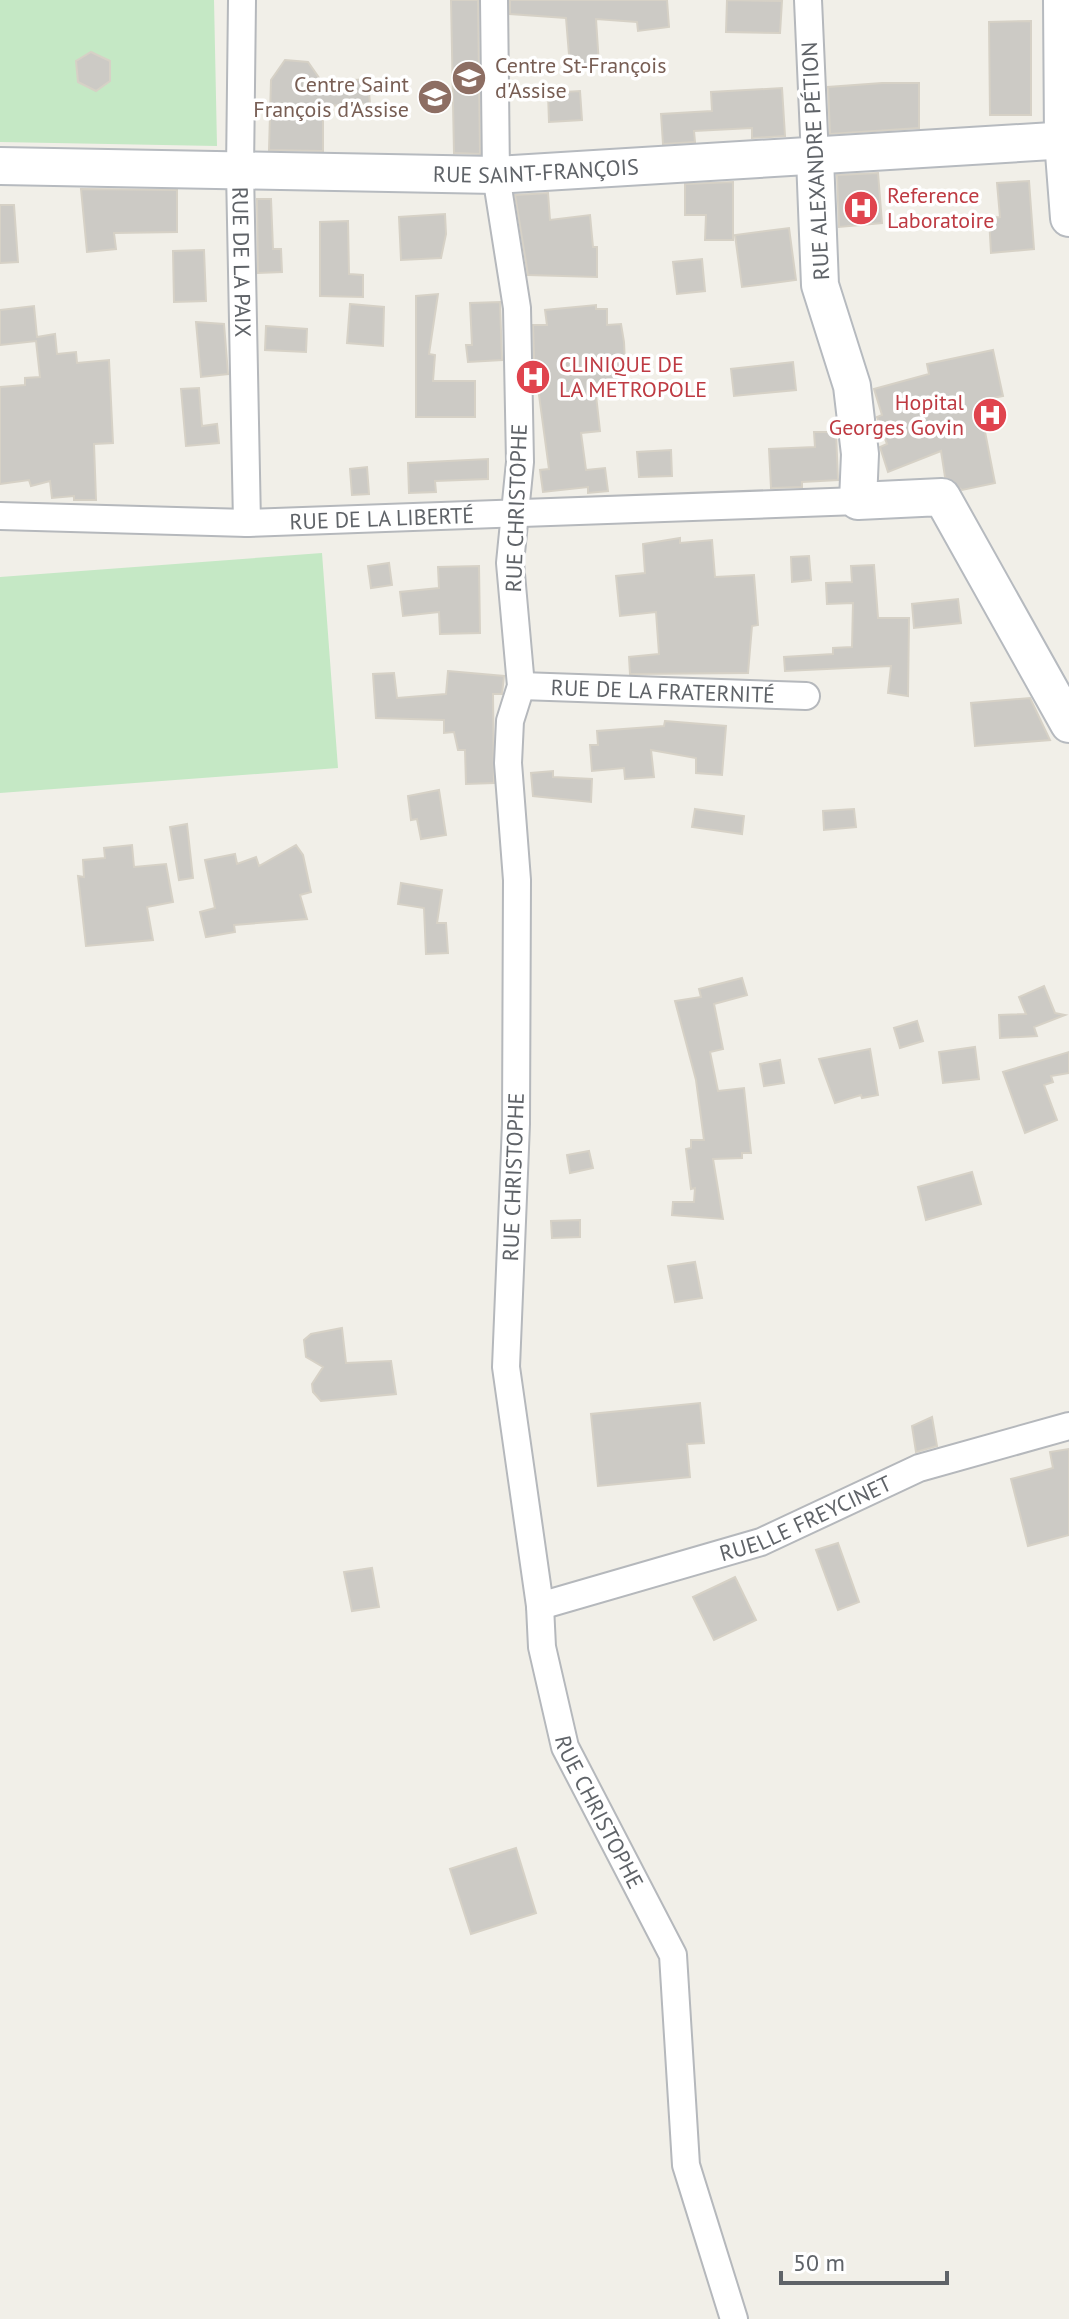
<svg xmlns="http://www.w3.org/2000/svg" width="1069" height="2319" font-family="'PT Sans',sans-serif">
<rect width="100%" height="100%" fill="#f1efe8"/>
<path fill="#c5e8c5" d="M 0,0 L 214,0 L 217,146 L 0,142 Z
M 322,553 L 338,768 L 0,793 L 0,577 Z"/>
<path fill="#cccac5" stroke="#d6d1c6" stroke-width="2" d="M 451,0 L 478,0 L 480,154 L 454,153 Z
M 510,0 L 667,0 L 669,27 L 638,31 L 637,22 L 596,19 L 599,65 L 570,67 L 566,18 L 510,14 Z
M 727,0 L 782,1 L 780,33 L 726,32 Z
M 1031,21 L 1031,115 L 990,115 L 989,22 Z
M 91,52 L 110,61 L 110,81 L 96,91 L 78,82 L 76,61 Z
M 285,60 L 308,62 L 322,82 L 368,79 L 370,104 L 323,106 L 323,151 L 269,150 L 271,80 Z
M 882,83 L 919,83 L 919,128 L 830,134 L 828,87 Z
M 782,88 L 785,136 L 752,138 L 752,128 L 694,131 L 695,142 L 663,144 L 661,114 L 712,111 L 711,92 Z
M 580,91 L 582,120 L 549,122 L 548,93 Z
M 878,173 L 882,223 L 839,227 L 837,175 Z
M 1029,181 L 1034,249 L 991,253 L 989,218 L 1000,217 L 997,183 Z
M 733,182 L 733,240 L 705,240 L 706,215 L 685,215 L 685,184 Z
M 81,189 L 177,190 L 177,232 L 114,233 L 116,249 L 87,252 Z
M 548,193 L 550,220 L 590,215 L 593,247 L 597,247 L 597,277 L 528,275 L 515,195 Z
M 257,199 L 271,199 L 273,249 L 281,249 L 282,272 L 258,273 Z
M 0,205 L 14,205 L 18,262 L 0,263 Z
M 445,214 L 446,234 L 441,258 L 401,260 L 399,217 Z
M 348,221 L 349,274 L 363,275 L 363,297 L 320,296 L 320,222 Z
M 789,228 L 796,280 L 742,287 L 735,235 Z
M 204,250 L 206,301 L 174,302 L 173,251 Z
M 702,259 L 705,291 L 677,294 L 673,262 Z
M 438,294 L 429,354 L 435,355 L 433,381 L 475,381 L 475,417 L 416,417 L 416,296 Z
M 500,302 L 502,360 L 468,362 L 466,345 L 472,345 L 470,303 Z
M 350,304 L 384,307 L 383,346 L 347,343 Z
M 596,305 L 596,309 L 607,309 L 607,325 L 621,324 L 624,342 L 626,385 L 595,386 L 600,431 L 581,433 L 586,470 L 605,468 L 608,491 L 588,493 L 588,487 L 543,492 L 540,470 L 549,469 L 534,358 L 533,325 L 547,325 L 545,310 Z
M 34,306 L 37,337 L 55,334 L 57,354 L 76,352 L 77,363 L 109,360 L 113,443 L 94,444 L 96,500 L 74,500 L 74,496 L 52,498 L 50,481 L 31,486 L 29,480 L 0,484 L 0,387 L 25,385 L 25,378 L 40,377 L 36,341 L 0,345 L 0,310 Z
M 196,322 L 224,324 L 228,374 L 201,377 Z
M 266,326 L 307,329 L 306,352 L 265,350 Z
M 993,350 L 1003,396 L 979,401 L 995,483 L 962,490 L 945,477 L 941,451 L 888,472 L 880,447 L 887,444 L 877,417 L 882,415 L 874,389 L 929,374 L 927,364 Z
M 793,362 L 796,390 L 734,396 L 731,369 Z
M 199,388 L 202,426 L 217,424 L 219,443 L 186,446 L 181,389 Z
M 814,432 L 836,432 L 838,480 L 802,482 L 802,487 L 771,488 L 769,449 L 815,447 Z
M 671,450 L 672,476 L 639,477 L 637,452 Z
M 488,459 L 488,479 L 435,481 L 436,492 L 409,493 L 408,463 Z
M 367,467 L 369,494 L 352,495 L 350,469 Z
M 680,538 L 680,543 L 712,540 L 715,577 L 754,575 L 758,625 L 752,626 L 748,673 L 630,674 L 629,657 L 659,654 L 656,612 L 620,616 L 616,576 L 645,573 L 643,544 Z
M 809,556 L 811,580 L 792,582 L 791,557 Z
M 389,563 L 392,585 L 371,588 L 368,566 Z
M 874,565 L 878,618 L 909,618 L 908,696 L 888,693 L 891,666 L 785,671 L 784,657 L 833,654 L 833,648 L 852,647 L 853,603 L 827,604 L 826,583 L 852,582 L 851,566 Z
M 479,566 L 480,633 L 440,634 L 439,612 L 403,616 L 400,592 L 439,588 L 438,567 Z
M 958,599 L 961,623 L 914,628 L 912,604 Z
M 448,671 L 504,676 L 502,694 L 493,694 L 494,783 L 466,784 L 465,750 L 458,750 L 454,732 L 444,733 L 444,720 L 376,718 L 373,674 L 394,673 L 397,698 L 446,694 Z
M 1030,698 L 1050,740 L 975,746 L 971,703 Z
M 665,721 L 726,726 L 722,775 L 696,773 L 696,758 L 651,750 L 654,777 L 625,779 L 624,768 L 592,771 L 590,745 L 598,745 L 597,731 L 664,726 Z
M 553,771 L 553,777 L 592,779 L 591,802 L 533,796 L 531,773 Z
M 439,790 L 446,835 L 421,839 L 417,819 L 411,820 L 408,796 Z
M 695,809 L 744,816 L 742,834 L 692,827 Z
M 854,809 L 856,827 L 824,830 L 823,811 Z
M 187,824 L 193,878 L 179,880 L 170,827 Z
M 132,845 L 134,867 L 166,864 L 173,902 L 147,907 L 153,940 L 86,946 L 78,876 L 84,877 L 83,860 L 105,858 L 104,848 Z
M 296,845 L 303,855 L 311,892 L 300,895 L 307,919 L 234,925 L 235,932 L 206,937 L 200,912 L 215,908 L 205,860 L 235,854 L 237,864 L 256,857 L 259,866 Z
M 401,883 L 442,890 L 437,923 L 446,923 L 448,953 L 426,954 L 424,908 L 398,904 Z
M 742,978 L 747,995 L 714,1004 L 723,1049 L 710,1052 L 718,1091 L 744,1088 L 751,1153 L 742,1153 L 742,1158 L 713,1159 L 723,1219 L 672,1215 L 673,1202 L 694,1202 L 695,1188 L 691,1189 L 686,1149 L 691,1148 L 691,1140 L 704,1140 L 696,1080 L 675,1001 L 701,997 L 699,989 Z
M 1044,986 L 1055,1013 L 1065,1015 L 1034,1027 L 1037,1036 L 1000,1038 L 999,1015 L 1026,1014 L 1019,997 Z
M 917,1021 L 923,1041 L 900,1048 L 894,1028 Z
M 975,1047 L 979,1079 L 943,1083 L 939,1052 Z
M 870,1049 L 878,1095 L 862,1098 L 861,1095 L 835,1103 L 819,1059 Z
M 1069,1052 L 1069,1073 L 1051,1076 L 1053,1082 L 1044,1085 L 1057,1120 L 1025,1133 L 1003,1072 Z
M 780,1060 L 784,1083 L 764,1086 L 760,1064 Z
M 589,1151 L 593,1168 L 570,1173 L 567,1155 Z
M 972,1172 L 981,1204 L 926,1220 L 918,1187 Z
M 580,1220 L 580,1237 L 552,1238 L 551,1221 Z
M 695,1262 L 702,1298 L 675,1302 L 668,1266 Z
M 342,1328 L 346,1363 L 391,1361 L 396,1394 L 321,1401 L 313,1392 L 312,1384 L 323,1367 L 306,1357 L 304,1340 L 311,1334 Z
M 700,1403 L 704,1443 L 687,1444 L 690,1477 L 598,1486 L 591,1414 Z
M 932,1417 L 937,1446 L 916,1452 L 912,1426 Z
M 1069,1449 L 1069,1535 L 1028,1546 L 1011,1479 L 1053,1468 L 1050,1452 Z
M 838,1543 L 859,1602 L 838,1610 L 816,1550 Z
M 372,1568 L 379,1607 L 352,1611 L 344,1572 Z
M 735,1577 L 756,1620 L 714,1640 L 693,1597 Z
M 516,1848 L 536,1913 L 471,1934 L 450,1869 Z"/>
<g fill="none" stroke-linecap="round" stroke-linejoin="round">
<g stroke="#b5b8bc" stroke-width="30">
<g id="street">
<path id="s1" d="M 242,0 L 240,171 L 247,523"/>
<path id="s2" d="M 494,0 L 496,175 L 517,308 L 520,462 L 510,563 L 521,686 L 510,721 L 508,763 L 517,880 L 516,1124 L 506,1367 L 540,1606 L 542,1647 L 565,1747 L 673,1955 L 686,2165 L 734,2319"/>
<path d="M 808,0 L 815,158"/>
<path id="s3" d="M 0,516 L 247,523 L 858,501"/>
<path id="s4" d="M 521,686 L 806,696"/>
<path id="s5" d="M 540,1606 L 761,1542 L 919,1468 L 1069,1426"/>
</g>
</g>
<g stroke="#b6babf" stroke-width="40">
<g id="secondary">
<path d="M 1062,0 L 1063,140 L 1069,218"/>
<path d="M 815,158 L 820,285 L 852,386 L 860,454 L 858,501 L 942,497 L 1069,724"/>
<path id="s6" d="M 0,166 L 496,175 L 1069,140"/>
</g>
</g>
<use href="#street" stroke="#fff" stroke-width="26"/>
<use href="#secondary" stroke="#fff" stroke-width="36"/>
</g>
<defs>
<g id="school-disc" transform="scale(1.8)"><circle r="9.5" fill="#8d6e63" stroke="#fff"/><path d="M0-5L7-2L0 1L-7-2ZM-4 1L0 2.5L4 1V4Q0 6-4 4Z" fill="#fff"/></g>
<g id="hospital-disc" transform="scale(1.8)"><circle r="9.5" fill="#e0444e" stroke="#fff"/><path d="M-5-5h3v3.5h4V-5h3V5h-3V1.5h-4V5h-3Z" fill="#fff"/></g>
</defs>
<g fill-rule="evenodd">
<use href="#school-disc" x="469" y="78"/>
<use href="#school-disc" x="435" y="97"/>
<use href="#hospital-disc" x="861" y="208"/>
<use href="#hospital-disc" x="533" y="377"/>
<use href="#hospital-disc" x="990" y="415"/>
</g>
<g text-anchor="middle" stroke-width="7" stroke-linejoin="round" paint-order="stroke">
<g font-size="22" fill="#785e54" stroke="#fff" text-anchor="start">
<text x="495" y="73">Centre St-François<tspan x="495" dy="25">d'Assise</tspan></text>
<text x="409" y="92" text-anchor="end">Centre Saint<tspan x="409" dy="25">François d'Assise</tspan></text>
</g>
<g font-size="22" fill="#5f6368" stroke="#fff">
<text transform="translate(815 161) rotate(-93)" y="8">RUE ALEXANDRE PÉTION</text>
<text dy="8" stroke="none"><textPath href="#s6" startOffset="536">RUE SAINT-FRANÇOIS</textPath></text>
<text dy="8" stroke="none"><textPath href="#s1" startOffset="262">RUE DE LA PAIX</textPath></text>
<text transform="translate(516 508) rotate(-88)" y="8">RUE CHRISTOPHE</text>
<text dy="8" stroke="none"><textPath href="#s3" startOffset="382">RUE DE LA LIBERTÉ</textPath></text>
<text dy="8" stroke="none"><textPath href="#s4" startOffset="142">RUE DE LA FRATERNITÉ</textPath></text>
<text transform="translate(513 1177) rotate(-88)" y="8">RUE CHRISTOPHE</text>
<text dy="8" stroke="none"><textPath href="#s5" startOffset="280">RUELLE FREYCINET</textPath></text>
<text dy="8" stroke="none"><textPath href="#s2" startOffset="1830">RUE CHRISTOPHE</textPath></text>
</g>
<g font-size="22" fill="#be3a42" stroke="#fff" text-anchor="start">
<text x="887" y="203">Reference<tspan x="887" dy="25">Laboratoire</tspan></text>
<text x="559" y="372">CLINIQUE DE<tspan x="559" dy="25">LA METROPOLE</tspan></text>
<text x="964" y="410" text-anchor="end">Hopital<tspan x="964" dy="25">Georges Govin</tspan></text>
</g>
</g>
<path d="M781 2271v12h166v-12" fill="none" stroke="#5f6368" stroke-width="4"/>
<text x="793" y="2271" font-size="24" fill="#5f6368" stroke="#ffffff" stroke-width="6" paint-order="stroke">50 m</text>
</svg>
